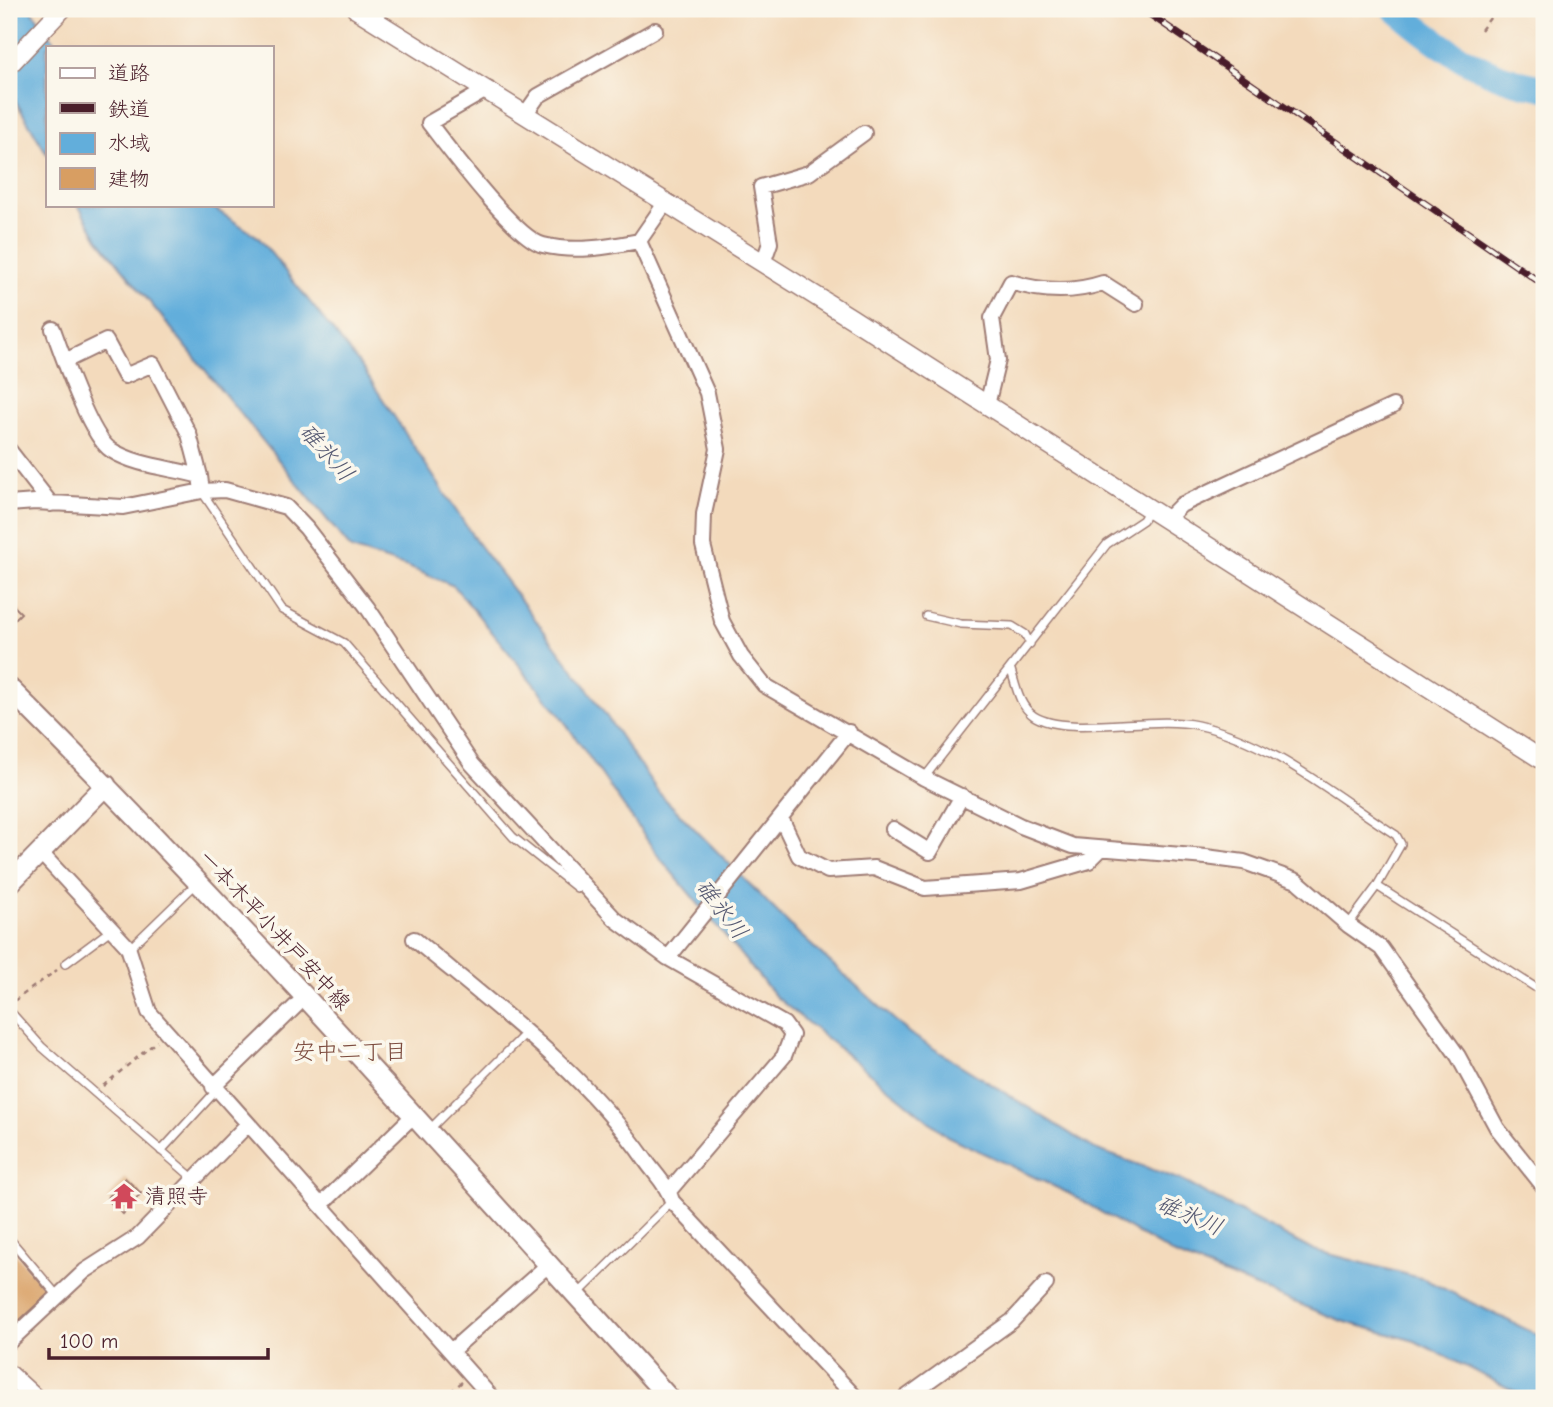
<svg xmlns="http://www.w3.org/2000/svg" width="1553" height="1407" font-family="'Comic Neue','Klee One',sans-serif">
<rect width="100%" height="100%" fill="#fbf7ec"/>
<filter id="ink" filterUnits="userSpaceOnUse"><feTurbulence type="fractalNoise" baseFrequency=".0143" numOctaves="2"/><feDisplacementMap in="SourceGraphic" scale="14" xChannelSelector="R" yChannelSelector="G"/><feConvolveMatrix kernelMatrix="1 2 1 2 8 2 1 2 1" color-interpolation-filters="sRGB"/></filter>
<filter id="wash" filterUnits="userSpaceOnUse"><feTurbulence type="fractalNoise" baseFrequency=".00686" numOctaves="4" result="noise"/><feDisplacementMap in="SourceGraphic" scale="28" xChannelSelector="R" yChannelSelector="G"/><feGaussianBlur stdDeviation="1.57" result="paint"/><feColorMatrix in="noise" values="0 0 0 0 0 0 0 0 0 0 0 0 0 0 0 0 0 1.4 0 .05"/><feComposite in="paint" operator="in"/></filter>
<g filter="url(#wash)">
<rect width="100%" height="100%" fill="#f3dabc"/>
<path fill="#62aedb" stroke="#566683" stroke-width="2" d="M 9,9 L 31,9 L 58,47 L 47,47 L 47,154 L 9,90 Z
M 78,205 L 209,205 L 258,237 L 361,366 L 478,544 L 585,685 L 659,793 L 798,933 L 909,1033 L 1095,1149 L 1181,1180 L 1310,1249 L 1424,1279 L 1544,1338 L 1544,1398 L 1528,1398 L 1415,1341 L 1342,1321 L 1175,1255 L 1068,1193 L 947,1136 L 776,997 L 659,857 L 557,711 L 454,586 L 408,567 L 351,549 L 99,240 Z"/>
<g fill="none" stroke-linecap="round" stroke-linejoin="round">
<path stroke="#62aedb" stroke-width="26" d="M 1395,9 C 1441,48 1483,78 1544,88"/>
</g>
<g id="blocks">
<path fill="#d89e62" d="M 9,601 L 21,613 L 9,625 Z
M 125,1178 L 141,1193 L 123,1214 L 107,1199 Z
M 9,1246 L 49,1293 L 9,1330 Z"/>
</g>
</g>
<g filter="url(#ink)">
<use href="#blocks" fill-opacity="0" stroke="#9e7c74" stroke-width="2"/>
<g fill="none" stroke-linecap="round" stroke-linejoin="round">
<g stroke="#9e7c74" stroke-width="10">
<path id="service" d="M 202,492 L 282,610 L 344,643 L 513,837 L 577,888 L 585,887
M 926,616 L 961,624 L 1012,626 L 1025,634 L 1030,644
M 1011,670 C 1016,686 1019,706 1034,716 C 1067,737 1154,715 1197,725 C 1271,741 1334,795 1396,835 L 1401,844 L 1377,886 L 1348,925
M 924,778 L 1107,544 L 1143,520 L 1149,509
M 1377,886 L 1544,993
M 129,949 L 196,884
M 65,964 L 112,929
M 9,1010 L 42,1047 L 194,1179
M 428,1131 L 526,1033
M 161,1151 L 216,1091
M 9,1238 L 57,1295
M 578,1294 L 672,1201"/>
</g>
<g stroke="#9e7c74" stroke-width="18">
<path id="minor" d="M 488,89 L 429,123 C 449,149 515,238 543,245 C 574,253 608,247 639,241 L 666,202
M 526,113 L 538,96 L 655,30
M 639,241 L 707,393 L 718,449 L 704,514 L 703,545 L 722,621 L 741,656 L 764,685 L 924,778 L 1021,826 L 1073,846 L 1206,857 L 1244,862 L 1297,881 L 1348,925 L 1381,948 L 1458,1056 L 1497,1128 L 1544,1187
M 763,263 L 770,243 L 761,187 L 809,173 L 864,133
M 53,329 C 62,354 90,437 111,450 C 136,466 172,468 200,476 L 202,491
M 65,361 L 106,341 L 125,376 L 153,364 L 189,434 L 200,476
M 987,405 L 998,360 L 992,318 L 1011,282 C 1042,292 1073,293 1103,283 L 1136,304
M 9,450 L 51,504
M 9,504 L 35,502 L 123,507 L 202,491 L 225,490 L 286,507 L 306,528 L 367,607 L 472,764 L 615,919 L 668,958 L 784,1024 L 792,1035 L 784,1056 L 669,1191
M 1166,520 L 1181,505 L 1393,406
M 781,818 L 799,856 L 828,871 L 874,868 L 925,888 L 1021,881 L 1089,861 L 1101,849
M 893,829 L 930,852 L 962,796
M 40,852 L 128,947 L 149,1012 L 492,1398
M 414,939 C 497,1008 584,1072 646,1161 C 655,1174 668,1186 672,1201 L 856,1398
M 668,958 L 849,732
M 213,1087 L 306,996
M 322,1204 L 414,1115
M 9,1342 L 85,1271 L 138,1237 L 248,1124
M 451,1351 L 548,1265
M 905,1398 L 1012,1321 L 1046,1284"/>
</g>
<g stroke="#9e7c74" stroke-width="21">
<path id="tertiary" d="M 356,9 L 851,318 L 1544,761
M 9,65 L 62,9
M 9,1374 L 35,1398"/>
</g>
<g stroke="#9e7c74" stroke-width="23">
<path id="secondary" d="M 9,688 C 238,916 452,1158 669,1398
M 9,884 L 106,785"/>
</g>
<path stroke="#9e7c74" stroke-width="2.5" stroke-dasharray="5 5" stroke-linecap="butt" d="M 1481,30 L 1497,9
M 14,1001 L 57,970
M 103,1086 L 157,1041
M 443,1398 L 462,1382"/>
<use href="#service" stroke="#fff" stroke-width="7"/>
<use href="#minor" stroke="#fff" stroke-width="14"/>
<use href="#tertiary" stroke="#fff" stroke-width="18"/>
<use href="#secondary" stroke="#fff" stroke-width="19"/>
<g stroke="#4a1f2b" stroke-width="7">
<path id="rail" d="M 1142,9 L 1544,285"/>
</g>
<use href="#rail" stroke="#fbf7ec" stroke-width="4.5" stroke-dasharray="13" stroke-linecap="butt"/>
</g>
</g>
<defs>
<g id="temple-bare" transform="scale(2.1)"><path d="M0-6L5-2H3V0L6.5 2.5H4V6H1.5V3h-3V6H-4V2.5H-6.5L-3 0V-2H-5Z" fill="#d1495b" stroke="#fbf7ec" stroke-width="2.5" paint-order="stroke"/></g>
</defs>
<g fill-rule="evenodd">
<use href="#temple-bare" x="124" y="1196"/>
</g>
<g text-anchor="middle" stroke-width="7" stroke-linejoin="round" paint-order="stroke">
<g font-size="21" fill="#4a1f2b" stroke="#fbf7ec">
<text transform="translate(275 930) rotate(47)" y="7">一本木平小井戸安中線</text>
</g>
<g font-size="21" fill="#4a1f2b" stroke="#fbf7ec" text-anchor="start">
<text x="145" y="1203">清照寺</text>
</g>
<g font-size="23" font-style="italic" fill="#545871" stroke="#fbf7ec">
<text transform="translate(327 452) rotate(48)" y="8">碓氷川</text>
<text transform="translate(722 909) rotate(52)" y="8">碓氷川</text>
<text transform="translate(1190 1215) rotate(23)" y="8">碓氷川</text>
</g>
<g font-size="23" fill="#7c4b3e" stroke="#fbf7ec">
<text x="350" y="1059">安中二丁目</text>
</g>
</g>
<rect width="1553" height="1407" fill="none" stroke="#fbf7ec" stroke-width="35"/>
<rect x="46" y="46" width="228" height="161" fill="#fbf7ec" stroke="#b4a19f" stroke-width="2"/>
<rect x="60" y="68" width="35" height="10" fill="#ffffff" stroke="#b4a19f" stroke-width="2"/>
<text x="108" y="80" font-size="21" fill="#4a1f2b">道路</text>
<rect x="60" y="103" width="35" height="10" fill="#4a1f2b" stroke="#b4a19f" stroke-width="2"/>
<text x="108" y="116" font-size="21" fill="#4a1f2b">鉄道</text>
<rect x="60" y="133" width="35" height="21" fill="#62aedb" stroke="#b4a19f" stroke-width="2"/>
<text x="108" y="150" font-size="21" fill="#4a1f2b">水域</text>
<rect x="60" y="168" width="35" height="21" fill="#d89e62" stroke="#b4a19f" stroke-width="2"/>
<text x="108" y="186" font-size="21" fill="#4a1f2b">建物</text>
<path d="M49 1348v10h219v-10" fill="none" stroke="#4a1f2b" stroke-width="3.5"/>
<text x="60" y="1348" font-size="21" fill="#4a1f2b" stroke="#fbf7ec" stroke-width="5" paint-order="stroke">100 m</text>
</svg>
